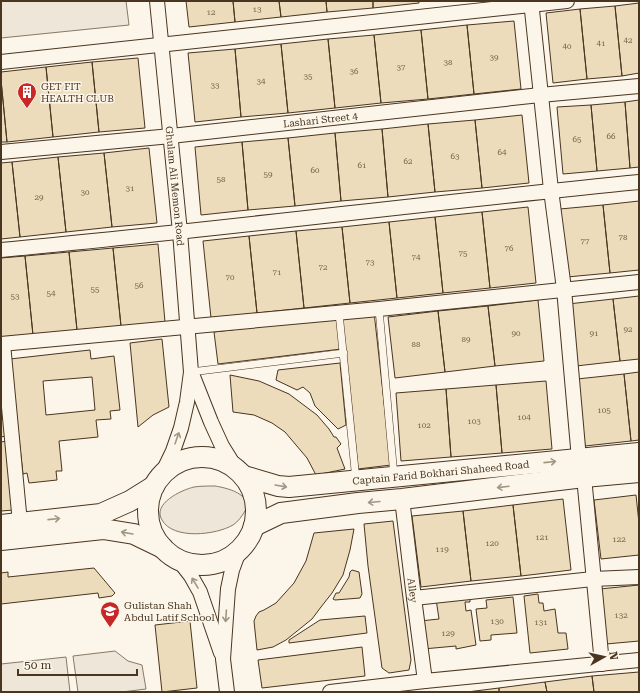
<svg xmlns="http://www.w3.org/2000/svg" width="640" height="693" font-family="'Roboto Serif',serif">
<rect width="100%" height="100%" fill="#fbf6e9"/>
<path fill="#ede6d9" stroke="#887966" d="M 1,1 L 126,1 L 129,25 L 1,38 Z
M 215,486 C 227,488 253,494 245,511 C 242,516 238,522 233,525 C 216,535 173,540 162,520 C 152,504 181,490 194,487 C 200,486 208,486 215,486 Z
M 115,651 L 128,661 L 142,665 L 146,689 L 122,692 L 78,692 L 73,656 Z
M 66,657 L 70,692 L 1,692 L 1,664 Z"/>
<path fill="#ecdcbc" stroke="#4a3520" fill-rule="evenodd" d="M 186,1 L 233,1 L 235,22 L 189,27 Z
M 233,1 L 279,1 L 281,17 L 235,22 Z
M 279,1 L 326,1 L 327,12 L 281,17 Z
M 326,1 L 373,1 L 373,8 L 327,12 Z
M 373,1 L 419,1 L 419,3 L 373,8 Z
M 639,3 L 639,73 L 622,76 L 615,6 Z
M 615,6 L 622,76 L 587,79 L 580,9 Z
M 580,9 L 587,79 L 553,83 L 546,13 Z
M 514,21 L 521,89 L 474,94 L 467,25 Z
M 467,25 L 474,94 L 428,99 L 421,30 Z
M 421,30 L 428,99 L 381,103 L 374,35 Z
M 374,35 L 381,103 L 335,108 L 328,39 Z
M 328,39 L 335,108 L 288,113 L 281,44 Z
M 281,44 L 288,113 L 241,117 L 235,49 Z
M 235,49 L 241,117 L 195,122 L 188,53 Z
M 138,58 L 145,128 L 99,132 L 92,62 Z
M 92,62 L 99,132 L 53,137 L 46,67 Z
M 46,67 L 53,137 L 7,142 L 1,80 L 1,72 Z
M 1,80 L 7,142 L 1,142 Z
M 639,100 L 639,167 L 630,168 L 625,102 Z
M 625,102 L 630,168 L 597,171 L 591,105 Z
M 591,105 L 597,171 L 563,174 L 557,107 Z
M 522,115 L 529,183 L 482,188 L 475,120 Z
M 475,120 L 482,188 L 435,192 L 428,124 Z
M 428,124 L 435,192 L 388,197 L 382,129 Z
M 382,129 L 388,197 L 341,201 L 335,133 Z
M 335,133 L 341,201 L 295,206 L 288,138 Z
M 288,138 L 295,206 L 248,210 L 242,142 Z
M 242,142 L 248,210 L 201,215 L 195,147 Z
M 149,148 L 157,223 L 112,227 L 104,153 Z
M 104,153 L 112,227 L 66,232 L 58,157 Z
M 58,157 L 66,232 L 20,237 L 12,162 Z
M 12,162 L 20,237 L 1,239 L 1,163 Z
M 639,201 L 639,270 L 610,273 L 603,205 Z
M 603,205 L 610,273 L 567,277 L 560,209 Z
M 528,207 L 536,283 L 490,288 L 482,212 Z
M 482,212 L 490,288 L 443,293 L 435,217 Z
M 435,217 L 443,293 L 397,298 L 389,222 Z
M 389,222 L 397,298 L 350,303 L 342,227 Z
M 342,227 L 350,303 L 304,308 L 296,231 Z
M 296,231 L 304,308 L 257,313 L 249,236 Z
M 249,236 L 257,313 L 211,318 L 203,241 Z
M 158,244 L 165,322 L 121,326 L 113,248 Z
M 113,248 L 121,326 L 77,330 L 69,252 Z
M 69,252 L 77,330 L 33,335 L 25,256 Z
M 25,256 L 33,335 L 1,337 L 1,258 Z
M 639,296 L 639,359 L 620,361 L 613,299 Z
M 613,299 L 620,361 L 576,366 L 568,304 Z
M 538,300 L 544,361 L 495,366 L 488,306 Z
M 488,306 L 495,366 L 445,372 L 438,311 Z
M 438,311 L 445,372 L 395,378 L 388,317 Z
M 374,312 L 391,465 L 358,469 L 342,315 Z
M 338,317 L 341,349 L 218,364 L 214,332 Z
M 162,339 L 169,407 L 153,415 L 138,427 L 130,343 Z
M 90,350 L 91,359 L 114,356 L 120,410 L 110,411 L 111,419 L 96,420 L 98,437 L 59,441 L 62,471 L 56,471 L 57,480 L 29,483 L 27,473 L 23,474 L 10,359 ZM 92,377 L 95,410 L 46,415 L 43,381 Z
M 340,363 L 346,425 L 338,429 L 315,406 L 310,393 L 303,387 L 297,390 L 276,380 L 278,370 Z
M 639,372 L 639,440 L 631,441 L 624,374 Z
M 624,374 L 631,441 L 585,446 L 577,379 Z
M 230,375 L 259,381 L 289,394 L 317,415 L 329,429 L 334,437 L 336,437 L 341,444 L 337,448 L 345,469 L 316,475 L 307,458 L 285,432 L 272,423 L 254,415 L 233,412 Z
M 1,376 L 6,436 L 1,437 Z
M 546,381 L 552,449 L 502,453 L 496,385 Z
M 496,385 L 502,453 L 451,457 L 446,389 Z
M 446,389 L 451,457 L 401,461 L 396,393 Z
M 7,441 L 14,510 L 1,511 L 1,442 Z
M 636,495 L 639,523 L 639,555 L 601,559 L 594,500 Z
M 563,499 L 571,570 L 521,576 L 513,505 Z
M 513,505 L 521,576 L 471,581 L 463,511 Z
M 463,511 L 471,581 L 421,587 L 412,516 Z
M 393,521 L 411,660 L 409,670 L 389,673 L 382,668 L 368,566 L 364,524 Z
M 354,529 L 350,550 L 343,575 L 332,593 L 321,607 L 312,619 L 286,640 L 273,647 L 257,650 L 254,621 L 256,616 L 259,612 L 264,610 L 276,603 L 294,583 L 306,561 L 314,533 Z
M 94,568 L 115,593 L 112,596 L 99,598 L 98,593 L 1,604 L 1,573 L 8,572 L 8,577 Z
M 352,570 L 359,572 L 362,594 L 360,598 L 335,600 L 333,599 L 336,593 L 339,593 L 349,577 L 350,572 Z
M 639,585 L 639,641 L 606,644 L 600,589 Z
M 538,594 L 539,603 L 543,603 L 544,611 L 555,609 L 558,633 L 566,633 L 568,649 L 530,653 L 524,596 Z
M 470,595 L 470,602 L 465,602 L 466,611 L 471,610 L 476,645 L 456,649 L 456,646 L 423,649 L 420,621 L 439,619 L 436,599 Z
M 513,597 L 517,633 L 491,635 L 491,640 L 480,641 L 476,609 L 487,608 L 486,600 Z
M 365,616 L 367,633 L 289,643 L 289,640 L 320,620 Z
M 190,621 L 197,688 L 162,692 L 155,625 Z
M 362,647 L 365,676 L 262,688 L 258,660 Z
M 639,672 L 639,692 L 594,692 L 592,676 Z
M 592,676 L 594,692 L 547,692 L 545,682 Z
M 545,682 L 547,692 L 499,692 L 499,688 Z
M 499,688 L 499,692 L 467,692 Z"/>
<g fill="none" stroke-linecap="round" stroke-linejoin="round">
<g stroke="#4a3520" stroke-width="8">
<path id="lane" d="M 379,309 L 394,476
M 339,313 L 356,480
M 191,372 L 344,353"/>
</g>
<g stroke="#4a3520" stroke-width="16">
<g id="street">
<path id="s1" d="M 157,1 L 180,232 L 191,372 L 187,402 L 181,428 L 173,451 L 162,474"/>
<path d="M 531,1 L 551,190 L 564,289 L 579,459"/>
<path d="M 1,62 L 567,1"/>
<path id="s2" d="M 1,152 L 171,136 L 540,95 L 639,86"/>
<path d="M 1,250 C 214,230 426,203 639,182"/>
<path d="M 1,344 L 379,309 L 639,282"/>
<path d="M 3,344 L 20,523"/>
<path d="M 192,374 L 211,422 L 222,446 L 235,467"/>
<path d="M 584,477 L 602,664"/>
<path id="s3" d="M 402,499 L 414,598 L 425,681"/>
<path d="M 177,558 L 191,576 L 200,592 L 221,653"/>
<path d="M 414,598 L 593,579 L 639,577"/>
<path d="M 227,692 L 223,659 L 228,589 L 232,570 L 239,551"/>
<path d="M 330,692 L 425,681 L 639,660"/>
</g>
</g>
<g stroke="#4a3520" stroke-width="22">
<g id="secondary">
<circle cx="202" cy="511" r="54"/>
<path id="s4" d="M 244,476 L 278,486 L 289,487 L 639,453"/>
<path d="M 1,525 L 101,514 L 130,501 L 154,486"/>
<path d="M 254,526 L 281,513 L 358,503 L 402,499 L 584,477 L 639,472"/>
<path d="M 1,540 L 103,529 L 134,534 L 163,548"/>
</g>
</g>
<use href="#lane" stroke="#fbf6e9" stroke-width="7"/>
<use href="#street" stroke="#fbf6e9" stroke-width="14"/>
<use href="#secondary" stroke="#fbf6e9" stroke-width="20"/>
</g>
<defs><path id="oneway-shaft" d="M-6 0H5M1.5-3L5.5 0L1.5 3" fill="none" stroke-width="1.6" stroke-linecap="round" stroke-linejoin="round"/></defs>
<g stroke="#a29684">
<use href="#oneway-shaft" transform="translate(177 438) rotate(-71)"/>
<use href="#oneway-shaft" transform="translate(550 462) rotate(-6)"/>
<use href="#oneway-shaft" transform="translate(281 486) rotate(10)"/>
<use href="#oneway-shaft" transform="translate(503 487) rotate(173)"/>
<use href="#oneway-shaft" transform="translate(374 502) rotate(175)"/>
<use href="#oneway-shaft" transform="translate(54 519) rotate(-6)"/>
<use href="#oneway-shaft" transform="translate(127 533) rotate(-170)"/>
<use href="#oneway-shaft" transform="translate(195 583) rotate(-121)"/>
<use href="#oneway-shaft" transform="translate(226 616) rotate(94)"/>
</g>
<defs>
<g id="building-pin" transform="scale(1)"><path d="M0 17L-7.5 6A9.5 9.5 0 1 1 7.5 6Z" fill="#c62828" stroke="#fbf6e9"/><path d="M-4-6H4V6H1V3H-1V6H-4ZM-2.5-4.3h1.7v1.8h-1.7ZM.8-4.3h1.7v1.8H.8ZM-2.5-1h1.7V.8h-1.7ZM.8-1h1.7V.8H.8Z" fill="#fff"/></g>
<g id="school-pin" transform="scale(1)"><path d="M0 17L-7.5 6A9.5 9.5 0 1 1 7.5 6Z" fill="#c62828" stroke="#fbf6e9"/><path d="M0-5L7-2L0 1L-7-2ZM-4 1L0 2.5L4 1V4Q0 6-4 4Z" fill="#fff"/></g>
</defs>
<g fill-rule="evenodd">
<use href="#building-pin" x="27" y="92"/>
<use href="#school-pin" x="110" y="611"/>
</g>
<g text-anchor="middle" stroke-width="3" stroke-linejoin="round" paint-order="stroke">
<g font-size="8" fill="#725f47">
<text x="257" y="12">13</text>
<text x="211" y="15">12</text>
<text x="628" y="43">42</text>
<text x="601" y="46">41</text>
<text x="567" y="49">40</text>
<text x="494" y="60">39</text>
<text x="448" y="65">38</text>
<text x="401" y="70">37</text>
<text x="354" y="74">36</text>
<text x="308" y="79">35</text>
<text x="261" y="84">34</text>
<text x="215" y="88">33</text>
<text x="611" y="139">66</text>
<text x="577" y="142">65</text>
<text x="502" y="155">64</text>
<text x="455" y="159">63</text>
<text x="408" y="164">62</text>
<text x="362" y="168">61</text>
<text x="315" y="173">60</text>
<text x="268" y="177">59</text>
<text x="221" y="182">58</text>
<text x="130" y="191">31</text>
<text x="85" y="195">30</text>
<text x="39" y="200">29</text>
<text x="623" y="240">78</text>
<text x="585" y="244">77</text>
<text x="509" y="251">76</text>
<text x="463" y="256">75</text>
<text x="416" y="260">74</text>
<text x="370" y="265">73</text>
<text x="323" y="270">72</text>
<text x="277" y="275">71</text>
<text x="230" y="280">70</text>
<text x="139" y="288">56</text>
<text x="95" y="292">55</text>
<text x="51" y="296">54</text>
<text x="15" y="299">53</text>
<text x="628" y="332">92</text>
<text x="516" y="336">90</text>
<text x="594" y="336">91</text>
<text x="466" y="342">89</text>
<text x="416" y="347">88</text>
<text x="604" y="413">105</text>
<text x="524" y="420">104</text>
<text x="474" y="424">103</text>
<text x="424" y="428">102</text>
<text x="542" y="540">121</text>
<text x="619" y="542">122</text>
<text x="492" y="546">120</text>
<text x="442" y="552">119</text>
<text x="621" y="618">132</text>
<text x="497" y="624">130</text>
<text x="541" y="625">131</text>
<text x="448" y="636">129</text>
</g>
<g font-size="10" fill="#4a3520" stroke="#fbf6e9" text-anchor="start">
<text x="41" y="90">GET FIT<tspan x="41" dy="12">HEALTH CLUB</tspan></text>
<text x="124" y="609">Gulistan Shah<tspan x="124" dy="12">Abdul Latif School</tspan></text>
</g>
<g font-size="10" fill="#4a3520" stroke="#fbf6e9">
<text dy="4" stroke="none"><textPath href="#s2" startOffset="321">Lashari Street 4</textPath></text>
<text dy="4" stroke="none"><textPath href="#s1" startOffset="186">Ghulam Ali Memon Road</textPath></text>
<text dy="4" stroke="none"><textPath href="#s4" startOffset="199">Captain Farid Bokhari Shaheed Road</textPath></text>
<text dy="4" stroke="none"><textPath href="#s3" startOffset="92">Alley</textPath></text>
</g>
</g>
<rect width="640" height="693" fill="none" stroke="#4a3520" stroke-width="4"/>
<g transform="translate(604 657) rotate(82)" stroke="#fbf6e9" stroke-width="3" paint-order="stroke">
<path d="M0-3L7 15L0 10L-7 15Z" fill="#4a3520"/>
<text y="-6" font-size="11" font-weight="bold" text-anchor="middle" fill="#4a3520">N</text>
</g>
<path d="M18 669v6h119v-6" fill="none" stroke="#4a3520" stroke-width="2"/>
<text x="24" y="669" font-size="12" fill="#4a3520" stroke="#fbf6e9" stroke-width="3" paint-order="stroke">50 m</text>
</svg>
